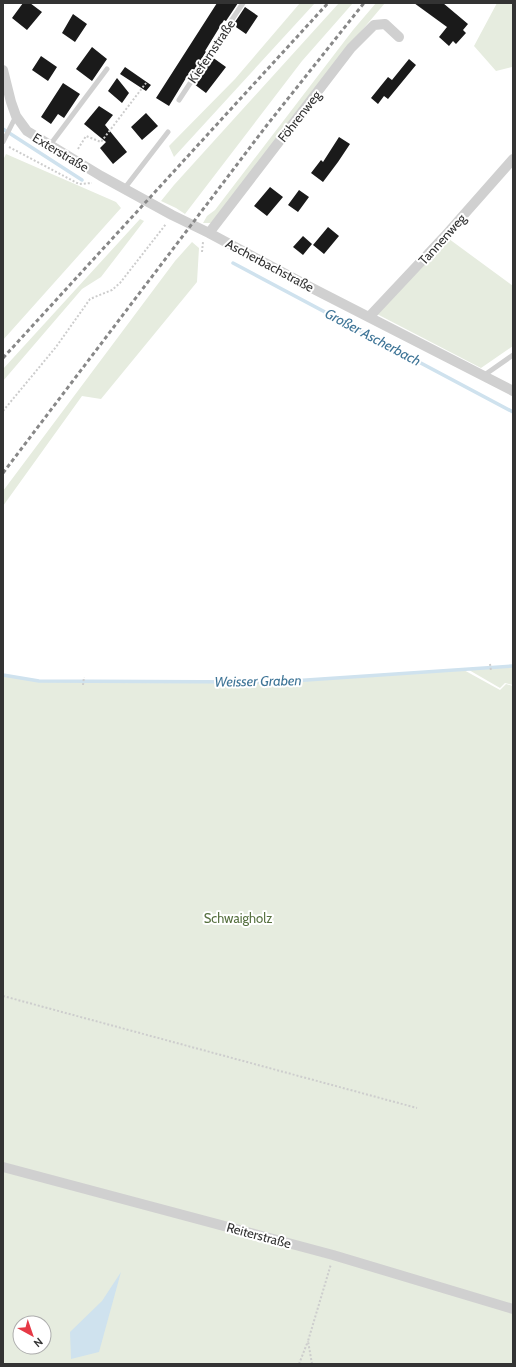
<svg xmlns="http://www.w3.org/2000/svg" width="516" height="1367" font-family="Cabin,sans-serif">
<rect width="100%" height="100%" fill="#fff"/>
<path fill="#e6ecdf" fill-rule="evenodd" d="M 300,3 L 315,3 L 174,157 L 169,146 L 235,79 Z
M 339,3 L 353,3 L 302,61 L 185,214 L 176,208 L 161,201 L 174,185 Z
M 376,3 L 385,3 L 358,35 L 212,223 L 203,223 L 207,216 L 215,210 L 353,30 Z
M 497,3 L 513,3 L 513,40 L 512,43 L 512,67 L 496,71 L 474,46 Z
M 6,154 L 116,202 L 121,208 L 3,340 L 3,160 Z
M 140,219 L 144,221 L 101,277 L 82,289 L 3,381 L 3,369 Z
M 445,236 L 513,286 L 513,346 L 481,368 L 375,313 Z
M 192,242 L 199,248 L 197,282 L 101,399 L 82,396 L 3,506 L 3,491 L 175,261 Z
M 513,665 L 513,685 L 505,683 L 500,688 L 469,670 Z
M 462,669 L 500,690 L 506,684 L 513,686 L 513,1364 L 3,1364 L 3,675 L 39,681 L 277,682 ZM 20,1323 L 44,1323 L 44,1347 L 20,1347 Z"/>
<path fill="#cfe2ee" d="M 121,1272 L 99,1352 L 71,1359 L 70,1332 L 102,1301 Z"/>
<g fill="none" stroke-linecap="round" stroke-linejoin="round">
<path stroke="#cfe2ee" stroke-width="3.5" d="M 3,129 L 82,180
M 233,263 L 513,412
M 3,675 L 39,681 L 277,682 L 513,666"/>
</g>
<path fill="#1a1a1a" d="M 23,3 L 30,3 L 42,12 L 27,30 L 12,18 Z
M 217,3 L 238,3 L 226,21 L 224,20 L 205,51 L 206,52 L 188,79 L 186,78 L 169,106 L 156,98 Z
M 414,3 L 443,3 L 468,24 L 463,30 L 466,33 L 456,44 L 453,41 L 449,46 L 439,37 L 447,27 Z
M 245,7 L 258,16 L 246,34 L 233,25 Z
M 73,14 L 87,24 L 75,42 L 62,33 Z
M 92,47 L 107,59 L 92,81 L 76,69 Z
M 41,56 L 57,67 L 48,81 L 32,70 Z
M 212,57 L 226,67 L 206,93 L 194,84 Z
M 409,59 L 416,65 L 388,99 L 384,96 L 378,104 L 371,98 L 388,77 L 392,80 Z
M 125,67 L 151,85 L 146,91 L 120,74 Z
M 117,78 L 129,93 L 122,103 L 108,91 Z
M 63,83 L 80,94 L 64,118 L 58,114 L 51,124 L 41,117 Z
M 99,106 L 113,115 L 105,125 L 127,152 L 113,164 L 100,148 L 106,142 L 84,124 Z
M 146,113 L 158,126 L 142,140 L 131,127 Z
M 339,137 L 350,144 L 338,162 L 323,182 L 311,173 L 321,160 L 323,162 Z
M 270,187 L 283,197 L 267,216 L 254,206 Z
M 299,190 L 309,197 L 298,212 L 288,205 Z
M 328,227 L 339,236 L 324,254 L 313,245 Z
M 303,236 L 312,244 L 303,255 L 293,247 Z"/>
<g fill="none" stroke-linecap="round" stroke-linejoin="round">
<path stroke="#cdcdcd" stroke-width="2" stroke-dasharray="2 2" stroke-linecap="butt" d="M 9,147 L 79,184 L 92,183
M 78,149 L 86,136 L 101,142 L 146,83
M 202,252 L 203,242
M 3,411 L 56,347 L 90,299 L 112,290 L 120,283 L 166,224
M 490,664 L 491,671
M 83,685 L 84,677
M 3,996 L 417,1108
M 299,1364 L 308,1341
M 312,1364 L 308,1341 L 331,1264"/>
<path stroke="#d0d0d0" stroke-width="5" d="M 179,100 L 243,3
M 3,142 L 16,116
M 50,145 L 107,69
M 124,189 L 168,132
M 483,376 L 513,355"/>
<path stroke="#d0d0d0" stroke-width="10" d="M 3,70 L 11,102 L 16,116 L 27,131 L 101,176 L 172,215 L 209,233 L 306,285 L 513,391
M 209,233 L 351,48 L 374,25 L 385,24 L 399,37
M 369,317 L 445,236 L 513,159
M 3,1167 L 333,1255 L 513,1309"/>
<path stroke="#888" stroke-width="3" stroke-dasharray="4 3" stroke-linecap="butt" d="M 3,358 L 328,3
M 3,473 L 267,125 L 364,3"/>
</g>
<g text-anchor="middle" stroke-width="4" stroke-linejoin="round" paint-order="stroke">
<g font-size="13" fill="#333" stroke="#fff">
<text transform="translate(211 51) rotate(-56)" y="5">Kiefernstraße</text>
<text transform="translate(299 116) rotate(-52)" y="5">Föhrenweg</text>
<text transform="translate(61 152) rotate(31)" y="5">Exterstraße</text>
<text transform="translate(442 239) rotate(-48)" y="5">Tannenweg</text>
<text transform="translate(270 265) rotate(28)" y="5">Ascherbachstraße</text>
<text transform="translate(259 1235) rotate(15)" y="5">Reiterstraße</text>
</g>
<g font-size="13" fill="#56703f" stroke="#fff">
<text x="238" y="923">Schwaigholz</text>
</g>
<g font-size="14" font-style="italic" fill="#3f7597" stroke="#fff">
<text transform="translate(373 337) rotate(28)" y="5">Großer Ascherbach</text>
<text transform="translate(258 681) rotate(-1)" y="5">Weisser Graben</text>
</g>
</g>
<rect width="516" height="1367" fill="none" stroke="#333333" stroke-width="8"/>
<g transform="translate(32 1335) rotate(140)"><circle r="19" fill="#ffffff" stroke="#adadad"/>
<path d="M0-3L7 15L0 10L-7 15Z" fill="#e63946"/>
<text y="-6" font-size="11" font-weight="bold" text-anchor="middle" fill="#333333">N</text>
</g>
</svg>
